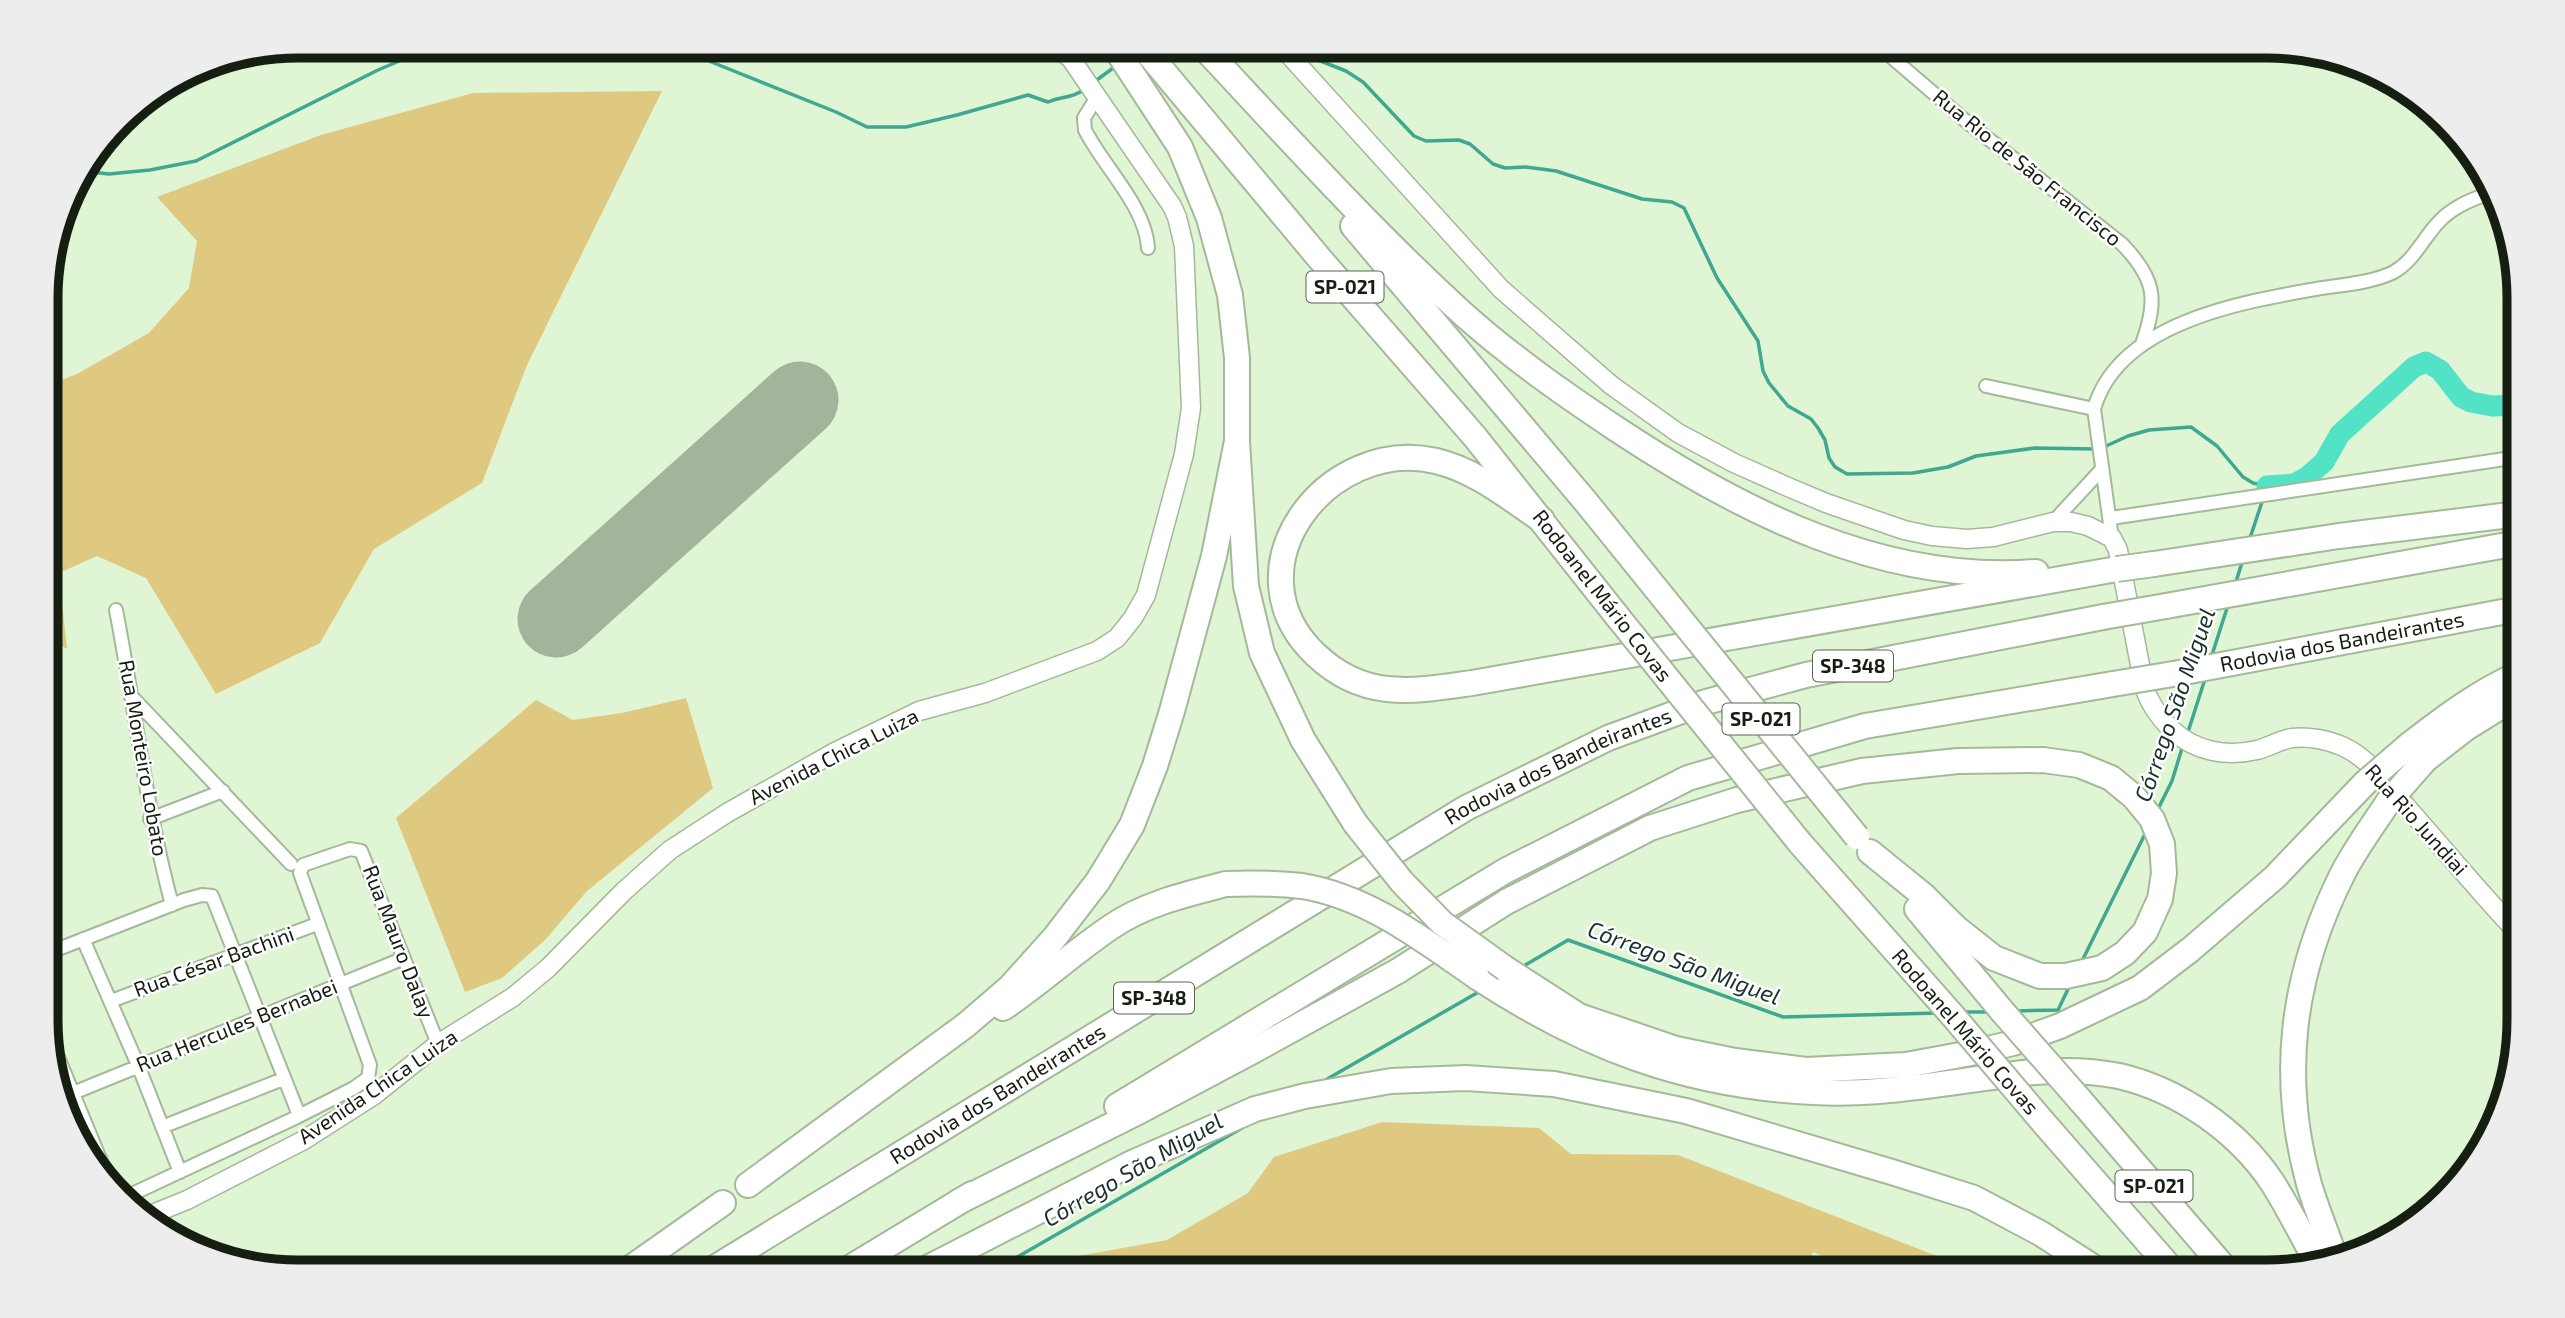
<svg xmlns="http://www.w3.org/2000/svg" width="2565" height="1318" font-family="'Exo 2',sans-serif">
<rect width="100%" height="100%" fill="#dff5d4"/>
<path fill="#dfc981" d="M 662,91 L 527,365 L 482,483 L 374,549 L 320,643 L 216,694 L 146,578 L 97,556 L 59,573 L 67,649 L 47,638 L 46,386 L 77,374 L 149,333 L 189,288 L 197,241 L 157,197 L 321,135 L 473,93 Z
M 686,698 L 713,788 L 587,891 L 546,939 L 502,978 L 465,992 L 396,818 L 536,700 L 573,720 L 622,713 Z
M 1382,1122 L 1539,1128 L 1571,1154 L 1678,1155 L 1942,1258 L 1941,1272 L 1860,1272 L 1813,1252 L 1805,1272 L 1037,1272 L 1056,1260 L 1167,1240 L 1248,1193 L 1274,1157 Z"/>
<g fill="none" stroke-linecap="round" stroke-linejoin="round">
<path stroke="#40a790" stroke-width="3.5" d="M 643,46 L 677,50 L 699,57 L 836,112 L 867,127 L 906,127 L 957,115 L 1028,95 L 1048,102 C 1063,95 1069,100 1085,89
M 1299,46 L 1305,53 L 1313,58 L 1346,71 L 1363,82 L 1414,136 L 1426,141 L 1459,140 L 1470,144 L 1493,164 L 1505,168 L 1526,167 L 1556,171 L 1642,199 L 1672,202 L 1684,208 L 1717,278 L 1758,341 L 1763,371 L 1769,383 L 1788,406 L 1811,419 L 1818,428 L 1825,440 L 1829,458 L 1835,467 L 1847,474 L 1913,473 L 1948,467 L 1976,456 L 2035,448 L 2096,449
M 1094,82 L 1116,66
M 83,171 L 109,174 L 150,170 L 196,161 L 378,70 L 411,56 L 461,46
M 2104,447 L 2128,436 L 2149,430 L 2191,427 L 2217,446 L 2243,477 L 2253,483 L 2267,486 L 2265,492
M 2249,541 L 2263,499
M 2235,585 L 2243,559
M 2211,658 L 2228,605
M 2187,735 L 2205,679
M 2158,809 L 2172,781 L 2183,745
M 2081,963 L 2146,832
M 1522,967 L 1568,940 L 1783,1017 L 1938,1013
M 2015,1011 L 2058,1010 L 2070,985
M 1963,1012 L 1990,1012
M 1322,1082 L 1482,990
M 991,1272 L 1242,1128"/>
<path stroke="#52e2c6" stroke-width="21" d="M 2267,486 L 2294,484 L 2307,477 L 2324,462 L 2340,434 L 2414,367 L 2426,362 L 2440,370 L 2461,397 L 2471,402 L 2492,406 L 2518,405"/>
<path stroke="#a2b49a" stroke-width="77" d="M 556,619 L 800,400"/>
<g stroke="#a4b99a" stroke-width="16">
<path id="street" d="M 1882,46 L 1889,55 L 1967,122 L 2122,244 C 2156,279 2158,300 2142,344
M 1889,55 L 1910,46
M 1097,97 L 1084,118 L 1085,130 C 1103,166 1146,207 1148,248
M 1986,386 L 2094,409
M 2111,518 L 2518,457
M 2053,522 L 2102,469
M 2112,538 L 2094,409 C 2118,323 2241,302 2316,289 C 2340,285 2372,283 2394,272 C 2413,261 2422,241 2436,225 C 2450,208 2470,200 2490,193
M 116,610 C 135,708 146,808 172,905
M 133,698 L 291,864
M 150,819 L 223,791
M 83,939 L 138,1065 L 180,1172
M 48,953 L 184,900 L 202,895 L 212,896 L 299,1115
M 111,1001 L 317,924
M 48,1033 L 108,1178
M 73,1093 L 402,959
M 162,1127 L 283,1079
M 128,1196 L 297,1117 L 354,1088 L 368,1078 L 370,1065 L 300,873 L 303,865 L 350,849 L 361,851 L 438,1044"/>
</g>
<g stroke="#a4b99a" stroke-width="21">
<path id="secondary" d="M 1281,46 L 1501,289 L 1611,385 L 1678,433 L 1734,463 L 1788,487 L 1826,503 L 1904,530 L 1932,536 L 1967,539 L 1993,537 L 2053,522 L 2071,522 L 2088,526 L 2112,538 L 2118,550 L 2144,686 C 2149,704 2159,717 2172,730 C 2196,752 2227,757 2257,750 C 2269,747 2280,740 2292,738 C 2309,736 2329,740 2344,747 C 2372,760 2393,792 2413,814 C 2448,854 2482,895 2519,934
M 1071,59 L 1088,46
M 150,1215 L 187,1200 L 304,1140 L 373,1096 L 438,1044 L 513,997 L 548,968 L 624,891 L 670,850 L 727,813 L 835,752 L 919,711 L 985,693 L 1097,651 L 1117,638 L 1133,618 L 1146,595 L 1184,454 L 1191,408 L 1184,246 L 1177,217 L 1172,206 L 1071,59 L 1056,46"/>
</g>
<g stroke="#a4b99a" stroke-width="28">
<g id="highway">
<path d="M 1114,46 L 1180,147 L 1209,218 L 1230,295 L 1237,358 L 1237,441 L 1246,586 L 1262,653 L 1303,740 L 1355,823"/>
<path d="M 1142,46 L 1320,259 L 1475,437 L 1617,616"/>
<path d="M 1207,51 C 1290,140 1372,231 1462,313 C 1511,357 1564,394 1618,430 C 1742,512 1884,584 2036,572"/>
<path d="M 1353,226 L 1586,502 L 1666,601"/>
<path d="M 1542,520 C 1509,498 1475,470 1436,461 C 1327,436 1225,569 1316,655 C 1336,674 1360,686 1387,689 C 1415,692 1444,687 1472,683 L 2117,569"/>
<path d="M 2154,564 L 2339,536 L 2518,514"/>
<path d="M 2166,606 L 2518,543"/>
<path id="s1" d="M 2179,673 L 2518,609"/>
<path d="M 2409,745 C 2444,718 2478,692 2519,674"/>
<path d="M 2425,760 L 2466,728 L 2519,695"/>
<path d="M 1800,843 L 1953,1016"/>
<path d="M 1917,909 L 2002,1011"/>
<path d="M 1506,969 L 1579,1016 L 1676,1049 L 1735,1061 L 1806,1070 L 1906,1065 L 1971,1053 L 2013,1043 L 2060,1026 L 2140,988 L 2190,950 L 2275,877 L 2365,783"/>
<path d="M 1477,977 C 1584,1047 1685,1086 1813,1092 C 1884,1096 1953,1081 2024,1073 C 2054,1070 2089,1070 2119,1076 C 2179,1090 2238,1131 2272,1182 C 2288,1207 2302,1235 2316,1261"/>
<path d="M 1003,1008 C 1040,983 1074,952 1111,927 C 1144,904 1187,894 1226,884"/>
<path d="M 2080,1100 L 2228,1272"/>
<path d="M 1117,1106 L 1505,871 L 1688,778 L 1865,726 L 2113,684"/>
<path d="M 2043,1122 L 2174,1272"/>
<path d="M 748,1185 L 966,1025 L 1010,987 L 1055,937 L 1098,881 L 1132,825 L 1155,766 L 1172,711 L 1214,556 L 1237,441"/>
<path d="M 960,1201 L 1140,1111 L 1253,1051 L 1398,971 L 1506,902 L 1650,828 L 1737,800 L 1862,771 L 1958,761 L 2043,760 L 2079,765 L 2111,778 L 2134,797 L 2152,819 L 2162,844 L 2164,873 L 2160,899 L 2145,932 L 2125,953 L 2102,968 L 2066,976 L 2040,976 L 1994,958 L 1956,928 L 1923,895 L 1870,852"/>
<path d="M 2334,1255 C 2326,1231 2316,1208 2309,1184 C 2279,1075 2292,974 2343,873 C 2356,848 2373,825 2389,801"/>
<path d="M 625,1272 L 723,1203"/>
<path id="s2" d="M 708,1272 L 1466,808 L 1608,738 L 1706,702 L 1806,675 L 2103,617"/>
<path d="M 843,1272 L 972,1194"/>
<path d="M 920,1272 L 1132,1163 L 1255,1109 L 1305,1096 L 1391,1081 L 1466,1078 L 1554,1084 L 1686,1111 L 1895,1173 L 1974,1198 L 2040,1233 L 2101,1272"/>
</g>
</g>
<use href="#street" stroke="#fff" stroke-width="12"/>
<use href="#secondary" stroke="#fff" stroke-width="18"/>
<use href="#highway" stroke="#fff" stroke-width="24"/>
<g stroke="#a4b99a" stroke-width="28" stroke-linecap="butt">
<path id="highway-bridge" d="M 2117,569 L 2154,564
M 1666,601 L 1857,837
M 1617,616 L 1800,843
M 2103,617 L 2166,606
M 2113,684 L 2179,673
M 2365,783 L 2409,745
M 2389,801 L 2425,760
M 1355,823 L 1402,882 L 1442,923 L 1506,969
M 1226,884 C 1251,883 1276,883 1302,886 C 1369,897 1423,940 1477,977
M 2002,1011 L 2080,1100
M 1953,1016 L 2043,1122"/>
</g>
<use href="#highway-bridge" stroke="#fff" stroke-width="24"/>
</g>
<g text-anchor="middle" stroke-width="5" stroke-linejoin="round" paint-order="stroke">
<g fill="#fff" stroke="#5c6259" stroke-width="2">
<rect x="1306.5" y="271.5" width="77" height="31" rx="5"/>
<rect x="1813" y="650.5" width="80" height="31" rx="5"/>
<rect x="1722.5" y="703.5" width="77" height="31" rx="5"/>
<rect x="1114" y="982.5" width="80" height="31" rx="5"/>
<rect x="2115.5" y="1170.5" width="77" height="31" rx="5"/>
</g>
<g font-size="19" font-weight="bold" fill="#161e12">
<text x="1345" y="294">SP-021</text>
<text x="1853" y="673">SP-348</text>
<text x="1761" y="726">SP-021</text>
<text x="1154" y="1005">SP-348</text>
<text x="2154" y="1193">SP-021</text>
</g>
<g font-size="21" fill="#161e12" stroke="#fff">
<text transform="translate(2027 168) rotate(39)" y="7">Rua Rio de São Francisco</text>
<text transform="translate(1602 596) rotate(52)" y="7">Rodoanel Mário Covas</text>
<text dy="7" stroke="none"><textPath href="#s1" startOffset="166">Rodovia dos Bandeirantes</textPath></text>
<text transform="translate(834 757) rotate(-27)" y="7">Avenida Chica Luiza</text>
<text transform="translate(143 758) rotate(80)" y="7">Rua Monteiro Lobato</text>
<text dy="7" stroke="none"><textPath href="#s2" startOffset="990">Rodovia dos Bandeirantes</textPath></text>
<text transform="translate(2416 820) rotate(48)" y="7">Rua Rio Jundiai</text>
<text transform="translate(398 942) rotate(69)" y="7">Rua Mauro Dalay</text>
<text transform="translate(214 962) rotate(-20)" y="7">Rua César Bachini</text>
<text transform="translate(237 1026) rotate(-22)" y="7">Rua Hercules Bernabei</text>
<text transform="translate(1965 1032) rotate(49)" y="7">Rodoanel Mário Covas</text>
<text transform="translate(378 1087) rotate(-34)" y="7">Avenida Chica Luiza</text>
<text dy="7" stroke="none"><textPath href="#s2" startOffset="340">Rodovia dos Bandeirantes</textPath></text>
</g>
<g font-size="23" font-style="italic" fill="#1a322c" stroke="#fff">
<text transform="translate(2175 705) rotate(-71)" y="8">Córrego São Miguel</text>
<text transform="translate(1684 963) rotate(20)" y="8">Córrego São Miguel</text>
<text transform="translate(1133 1170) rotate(-30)" y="8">Córrego São Miguel</text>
</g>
</g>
<path d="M0 0H2565V1318H0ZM298 58H2267A240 240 0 0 1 2507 298V1020A240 240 0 0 1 2267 1260H298A240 240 0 0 1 58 1020V298A240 240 0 0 1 298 58Z" fill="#ecedec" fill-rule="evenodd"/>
<path fill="none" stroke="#161e12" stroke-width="9" d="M298 58H2267A240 240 0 0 1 2507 298V1020A240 240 0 0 1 2267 1260H298A240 240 0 0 1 58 1020V298A240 240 0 0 1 298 58Z"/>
</svg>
